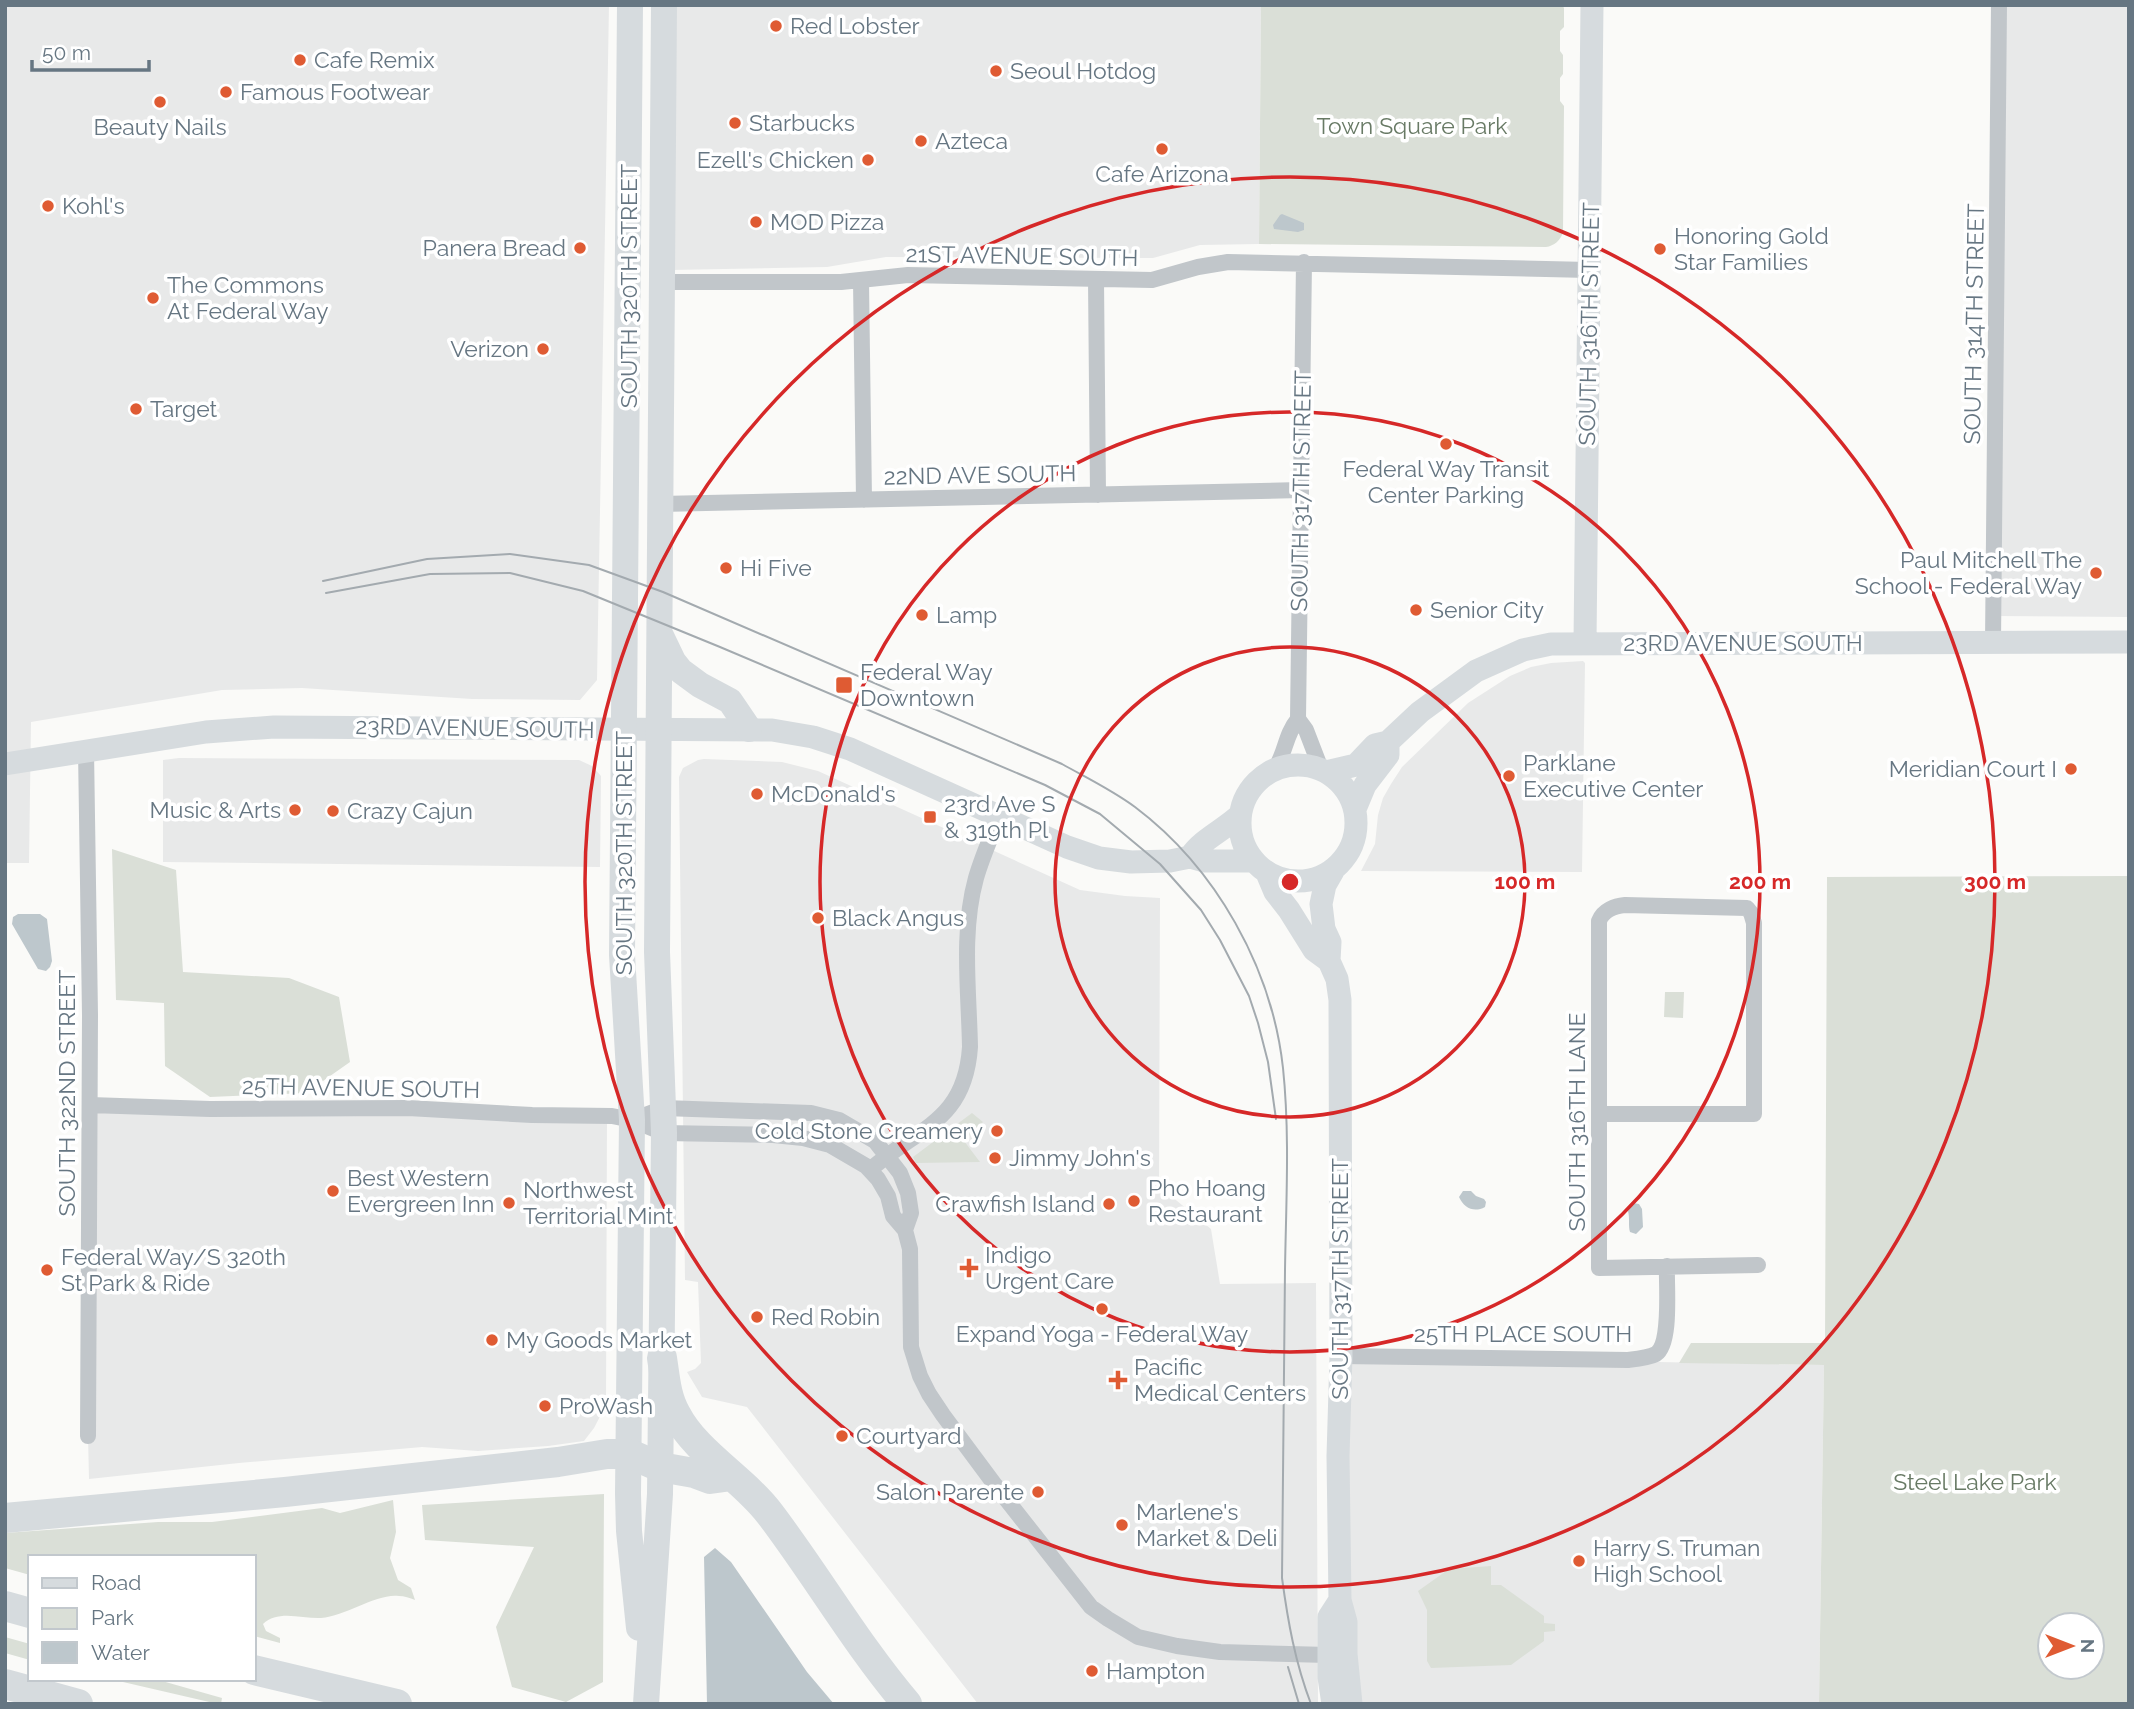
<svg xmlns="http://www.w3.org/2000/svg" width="2134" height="1709" font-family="Raleway,sans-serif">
<rect width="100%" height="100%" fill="#fafaf8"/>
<path fill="#e8e9e9" d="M 5,5 L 609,5 L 597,680 L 580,700 L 472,699 L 302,688 L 222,690 L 31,722 L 29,863 L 5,863 Z
M 675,5 L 1261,5 L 1259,244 L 1200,245 L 1153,258 L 886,257 L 827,267 L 671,270 Z
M 2001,5 L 2129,5 L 2129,617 L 1994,616 Z
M 1583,661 L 1585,663 L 1582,872 L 1361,871 L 1375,844 L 1378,815 L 1383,798 L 1391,784 L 1402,767 L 1468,703 L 1510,676 L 1531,667 L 1551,663 Z
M 179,758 L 579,760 L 592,766 L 601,776 L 600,867 L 163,862 L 163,760 Z
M 704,759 L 782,762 L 818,771 L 1080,890 L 1125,896 L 1160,898 L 1159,1186 L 1211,1229 L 1220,1284 L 1316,1283 L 1318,1704 L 978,1704 L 747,1407 L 702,1397 L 687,1372 L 695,1369 L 701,1363 L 698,1282 L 685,1280 L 679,777 L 683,768 L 698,760 Z
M 90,1105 L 607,1115 L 606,1405 L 594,1428 L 584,1441 L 548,1446 L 478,1451 L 422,1447 L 239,1463 L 89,1479 L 88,1436 Z
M 1341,1356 L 1824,1365 L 1819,1704 L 1348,1704 Z"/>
<path fill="#dadfd7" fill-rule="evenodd" d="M 1261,5 L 1562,5 L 1564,8 L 1564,27 L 1560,31 L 1560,51 L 1563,55 L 1563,74 L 1560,78 L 1560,101 L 1564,106 L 1563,232 C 1561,240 1554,246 1546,247 L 1259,244 Z
M 112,849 L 176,870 L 183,972 L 289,978 L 339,997 L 350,1062 L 306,1093 L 210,1097 L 165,1066 L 164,1003 L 116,1000 Z
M 2129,876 L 2129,1704 L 1819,1704 L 1824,1365 L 1679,1363 L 1691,1343 L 1825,1343 L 1827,877 ZM 2092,1625 L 2092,1667 L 2050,1667 L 2050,1625 Z
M 1665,992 L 1684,992 L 1683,1018 L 1664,1017 Z
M 972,1113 L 983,1122 L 964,1141 L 980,1162 L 916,1163 L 913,1157 Z
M 604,1494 L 603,1682 L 566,1702 L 512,1687 L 496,1627 L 534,1547 L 425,1540 L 422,1505 Z
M 393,1500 L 396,1532 L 390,1558 L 398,1580 L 411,1588 L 415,1600 C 410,1598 404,1596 399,1596 C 377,1593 346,1616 321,1618 C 303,1619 278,1609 263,1624 L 266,1631 L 280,1638 L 280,1643 L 254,1636 L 254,1557 L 30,1557 L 30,1575 L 5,1568 L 5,1533 L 158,1522 L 212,1522 L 322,1508 L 340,1513 Z
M 1491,1566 L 1491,1585 L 1501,1585 L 1544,1616 L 1544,1623 L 1555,1624 L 1555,1631 L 1544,1632 L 1544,1641 L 1511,1665 L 1431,1668 L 1427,1661 L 1427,1610 L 1418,1591 L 1449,1569 Z
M 5,1637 L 30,1644 L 30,1660 L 5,1653 Z
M 110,1679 L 155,1679 L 222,1698 L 221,1704 L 218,1704 Z"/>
<path fill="#bdc7cc" d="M 1282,214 L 1304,223 L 1304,230 L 1298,232 L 1274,229 L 1273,225 L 1280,215 Z
M 18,914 L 40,914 L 47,919 L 52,961 L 50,967 L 46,971 L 38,969 L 12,924 L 13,917 Z
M 1463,1191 L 1471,1191 L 1476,1196 L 1484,1199 L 1486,1202 L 1485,1207 C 1474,1213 1464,1208 1459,1197 Z
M 1633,1203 L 1639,1204 L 1642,1209 L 1643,1227 L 1636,1234 L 1630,1232 C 1628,1226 1630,1218 1628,1211 Z
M 715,1548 L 731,1562 L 807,1672 L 834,1704 L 707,1704 L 704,1557 Z"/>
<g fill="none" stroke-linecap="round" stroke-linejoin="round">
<path stroke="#c1c6ca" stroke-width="16" d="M 1096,280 L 1098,495
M 861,281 L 864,500
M 662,282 L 841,282 L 908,275 L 1152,280 L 1198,267 L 1228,262 L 1589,270
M 660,504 L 1301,490
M 1993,643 L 1999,5
M 1298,719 L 1306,730 L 1321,769
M 86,750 L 90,1015 L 88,1436
M 1275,769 C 1286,752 1285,735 1298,719 L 1304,262
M 90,1105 L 210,1109 L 408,1108 L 532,1115 L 612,1116 L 632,1120 L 664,1133 L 773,1135 L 803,1138 L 830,1145 L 866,1166 L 878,1179 L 888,1196 L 893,1216 L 905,1230 L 910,1249 L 911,1347 L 920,1376 L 929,1394 L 943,1415 L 995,1485 L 1091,1607 L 1108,1619 L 1138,1637 L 1177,1646 L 1220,1652 L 1328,1655
M 1600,1114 L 1754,1114 L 1754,923 L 1751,913 L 1747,908 L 1625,905 C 1615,906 1603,910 1599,921 L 1599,1268 L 1758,1265
M 632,1120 L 664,1108 L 811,1113 L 839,1120 L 875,1141 L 900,1173 L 908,1193 L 911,1213 L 905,1230
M 870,1170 C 918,1127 965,1122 970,1047 C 969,992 961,932 976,878 C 982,857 991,837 999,817
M 1341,1356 L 1628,1360 C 1637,1359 1648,1358 1656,1354 C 1672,1343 1666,1285 1667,1266"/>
<path stroke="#d6dbde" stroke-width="23" d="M 1585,642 L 1592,5
M 5,764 L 206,732 L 274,727 L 772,730 L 813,737 L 850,749 L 1067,847 L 1099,858 L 1131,862 L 1170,861 L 1190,857 L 1204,861 L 1253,861
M1240 823a58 58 0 1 1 116 0a58 58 0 1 1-116 0Z
M 1326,772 L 1356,765 L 1375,745 L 1388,742 L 1420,712 L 1476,671 L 1523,650 L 1551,644 L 2129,642
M 1355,809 L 1365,785 L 1388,755 L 1388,742
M 1190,857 C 1202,839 1224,830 1240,815
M 1267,873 L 1275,892 L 1289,910 L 1314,950 L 1329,961 L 1337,979 L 1340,1000 L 1341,1356 L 1338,1456 L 1340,1600 L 1346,1622 L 1346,1654 L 1351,1704
M 1329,961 L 1330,942 L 1324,929 L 1321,904 L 1325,885 L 1333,871
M 1333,1704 L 1329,1677 L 1329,1617 L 1340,1600"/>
<path stroke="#d6dbde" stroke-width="26" d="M 630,5 L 622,955 L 632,1120 L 628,1494 L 629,1531 L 639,1628
M 661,636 L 673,661 L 681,671 L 700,685 L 730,701 L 749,729
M 646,1704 L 660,1494 L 664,1133 L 657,952 L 664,5"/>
<path stroke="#d6dbde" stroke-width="30" d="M 662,1358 C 665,1377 666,1397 676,1414 C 696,1453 744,1479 770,1514 C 817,1576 856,1644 907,1704
M 5,1518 L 285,1492 L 558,1462 L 607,1454 L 630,1454 L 660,1467 L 694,1473 L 710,1479 L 732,1476
M 5,1606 L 30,1613
M 254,1670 L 397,1704
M 5,1684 L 78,1704"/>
<path stroke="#a3aaaf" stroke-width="2" d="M 323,581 L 427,559 L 510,554 L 589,565 L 663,592 L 1062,764 C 1087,778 1112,790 1135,807 C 1216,868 1272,968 1283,1068 C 1290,1135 1286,1203 1285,1270 C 1284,1373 1283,1475 1282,1578 C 1288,1622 1295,1662 1311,1704
M 326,593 L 430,574 L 510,573 L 583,591 L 720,647 L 1045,785 L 1100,814 L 1160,864 L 1201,910 L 1220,940 L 1249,996 L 1258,1023 L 1268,1062 L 1276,1119
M 1288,1667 L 1299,1704"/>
</g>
<g fill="none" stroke="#d62828" stroke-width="3.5">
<circle cx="1290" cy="882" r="235"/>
<circle cx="1290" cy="882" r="470"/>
<circle cx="1290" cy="882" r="705"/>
</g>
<g fill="#df5b33" stroke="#fff" stroke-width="2.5">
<circle cx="776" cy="26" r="7"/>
<circle cx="300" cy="60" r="7"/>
<circle cx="996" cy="71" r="7"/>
<circle cx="226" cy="92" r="7"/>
<circle cx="160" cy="102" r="7"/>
<circle cx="735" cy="123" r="7"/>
<circle cx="921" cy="141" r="7"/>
<circle cx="1162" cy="149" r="7"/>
<circle cx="868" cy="160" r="7"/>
<circle cx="48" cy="206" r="7"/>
<circle cx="756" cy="222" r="7"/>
<circle cx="580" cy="248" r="7"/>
<circle cx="1660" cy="249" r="7"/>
<circle cx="153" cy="298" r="7"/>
<circle cx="543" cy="349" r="7"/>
<circle cx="136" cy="409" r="7"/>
<circle cx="1446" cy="444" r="7"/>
<circle cx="726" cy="568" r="7"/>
<circle cx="2096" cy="573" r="7"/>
<circle cx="1416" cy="610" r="7"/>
<circle cx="922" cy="615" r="7"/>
<rect x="835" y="676" width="18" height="18" rx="3.5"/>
<circle cx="2071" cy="769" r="7"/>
<circle cx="1509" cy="776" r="7"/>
<circle cx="757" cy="794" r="7"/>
<circle cx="295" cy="810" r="7"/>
<circle cx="333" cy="811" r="7"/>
<rect x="923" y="810" width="14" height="14" rx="3.5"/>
<circle cx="818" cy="918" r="7"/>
<circle cx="997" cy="1131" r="7"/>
<circle cx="995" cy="1158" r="7"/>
<circle cx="333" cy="1191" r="7"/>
<circle cx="1134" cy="1201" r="7"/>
<circle cx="509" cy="1203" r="7"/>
<circle cx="1109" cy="1204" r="7"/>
<path d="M965.5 1257.5h7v7h7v7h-7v7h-7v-7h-7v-7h7z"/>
<circle cx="47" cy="1270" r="7"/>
<circle cx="1102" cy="1309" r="7"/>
<circle cx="757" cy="1317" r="7"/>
<circle cx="492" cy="1340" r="7"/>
<path d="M1114.5 1369.5h7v7h7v7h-7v7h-7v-7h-7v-7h7z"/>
<circle cx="545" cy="1406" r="7"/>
<circle cx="842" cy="1436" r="7"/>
<circle cx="1038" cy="1492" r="7"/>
<circle cx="1122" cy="1525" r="7"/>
<circle cx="1579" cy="1561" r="7"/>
<circle cx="1092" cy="1671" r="7"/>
</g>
<g text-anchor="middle" stroke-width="7" stroke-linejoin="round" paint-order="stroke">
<g font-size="23" fill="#667682" stroke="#fff" text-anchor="start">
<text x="790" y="34">Red Lobster</text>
<text x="314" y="68">Cafe Remix</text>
<text x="1010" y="79">Seoul Hotdog</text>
<text x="240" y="100">Famous Footwear</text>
<text x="749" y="131">Starbucks</text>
<text x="160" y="135" text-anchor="middle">Beauty Nails</text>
<text x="935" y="149">Azteca</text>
<text x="854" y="168" text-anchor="end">Ezell's Chicken</text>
<text x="1162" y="182" text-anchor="middle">Cafe Arizona</text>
<text x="62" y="214">Kohl's</text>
<text x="770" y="230">MOD Pizza</text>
<text x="1674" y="244">Honoring Gold<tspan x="1674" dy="26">Star Families</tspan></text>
<text x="566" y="256" text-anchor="end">Panera Bread</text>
<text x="167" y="293">The Commons<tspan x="167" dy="26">At Federal Way</tspan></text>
<text x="529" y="357" text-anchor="end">Verizon</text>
<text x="150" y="417">Target</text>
<text x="1446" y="477" text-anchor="middle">Federal Way Transit<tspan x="1446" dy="26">Center Parking</tspan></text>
<text x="2082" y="568" text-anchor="end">Paul Mitchell The<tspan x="2082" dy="26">School - Federal Way</tspan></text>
<text x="740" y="576">Hi Five</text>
<text x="1430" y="618">Senior City</text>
<text x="936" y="623">Lamp</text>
<text x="860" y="680">Federal Way<tspan x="860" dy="26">Downtown</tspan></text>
<text x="1523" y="771">Parklane<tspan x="1523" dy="26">Executive Center</tspan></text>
<text x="2057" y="777" text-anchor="end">Meridian Court I</text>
<text x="771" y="802">McDonald's</text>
<text x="944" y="812">23rd Ave S<tspan x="944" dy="26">&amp; 319th Pl</tspan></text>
<text x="281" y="818" text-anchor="end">Music &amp; Arts</text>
<text x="347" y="819">Crazy Cajun</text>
<text x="832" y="926">Black Angus</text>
<text x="983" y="1139" text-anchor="end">Cold Stone Creamery</text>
<text x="1009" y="1166">Jimmy John's</text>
<text x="347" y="1186">Best Western<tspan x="347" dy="26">Evergreen Inn</tspan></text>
<text x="1148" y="1196">Pho Hoang<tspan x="1148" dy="26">Restaurant</tspan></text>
<text x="523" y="1198">Northwest<tspan x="523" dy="26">Territorial Mint</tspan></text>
<text x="1095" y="1212" text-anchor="end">Crawfish Island</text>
<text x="985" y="1263">Indigo<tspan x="985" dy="26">Urgent Care</tspan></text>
<text x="61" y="1265">Federal Way/S 320th<tspan x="61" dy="26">St Park &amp; Ride</tspan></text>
<text x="771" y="1325">Red Robin</text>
<text x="1102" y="1342" text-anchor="middle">Expand Yoga - Federal Way</text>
<text x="506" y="1348">My Goods Market</text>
<text x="1134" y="1375">Pacific<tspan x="1134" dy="26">Medical Centers</tspan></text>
<text x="559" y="1414">ProWash</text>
<text x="856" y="1444">Courtyard</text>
<text x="1024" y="1500" text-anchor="end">Salon Parente</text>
<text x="1136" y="1520">Marlene's<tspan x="1136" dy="26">Market &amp; Deli</tspan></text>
<text x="1593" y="1556">Harry S. Truman<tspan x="1593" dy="26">High School</tspan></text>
<text x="1106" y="1679">Hampton</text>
</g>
<g font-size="23" fill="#687a65" stroke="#fff">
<text x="1412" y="134">Town Square Park</text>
<text x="1975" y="1490">Steel Lake Park</text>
</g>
<g font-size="23" fill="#667682" stroke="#fff">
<text transform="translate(1022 256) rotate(1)" y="8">21ST AVENUE SOUTH</text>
<text transform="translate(629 286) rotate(-90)" y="8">SOUTH 320TH STREET</text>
<text transform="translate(1589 324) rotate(-89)" y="8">SOUTH 316TH STREET</text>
<text transform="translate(1974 324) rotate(-89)" y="8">SOUTH 314TH STREET</text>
<text transform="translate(980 475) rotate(-1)" y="8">22ND AVE SOUTH</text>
<text transform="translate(1301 491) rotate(-89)" y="8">SOUTH 317TH STREET</text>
<text x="1743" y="651">23RD AVENUE SOUTH</text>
<text transform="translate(475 728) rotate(1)" y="8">23RD AVENUE SOUTH</text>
<text transform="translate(624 853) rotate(-90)" y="8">SOUTH 320TH STREET</text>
<text transform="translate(361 1088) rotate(1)" y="8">25TH AVENUE SOUTH</text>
<text transform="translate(67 1093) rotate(-90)" y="8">SOUTH 322ND STREET</text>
<text transform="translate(1577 1122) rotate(-90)" y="8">SOUTH 316TH LANE</text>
<text transform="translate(1340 1279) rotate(-90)" y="8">SOUTH 317TH STREET</text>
<text x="1523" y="1342">25TH PLACE SOUTH</text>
</g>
</g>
<circle cx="1290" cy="882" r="10" fill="#d62828" stroke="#fff" stroke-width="3.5"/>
<g font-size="21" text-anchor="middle" font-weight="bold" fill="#d62828" stroke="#fff" stroke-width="7" stroke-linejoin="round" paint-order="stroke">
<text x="1525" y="889">100 m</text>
<text x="1760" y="889">200 m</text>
<text x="1995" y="889">300 m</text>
</g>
<rect width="2134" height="1709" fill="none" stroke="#667682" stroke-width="14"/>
<rect x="28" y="1555" width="228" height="126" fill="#ffffff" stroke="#c2c8cd" stroke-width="2"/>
<rect x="42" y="1578" width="35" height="10" fill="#d6dbde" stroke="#c2c8cd" stroke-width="2"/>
<text x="91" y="1590" font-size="21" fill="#667682">Road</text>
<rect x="42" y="1608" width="35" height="21" fill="#dadfd7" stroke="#c2c8cd" stroke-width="2"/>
<text x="91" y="1625" font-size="21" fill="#667682">Park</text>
<rect x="42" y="1642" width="35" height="21" fill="#bdc7cc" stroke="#c2c8cd" stroke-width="2"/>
<text x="91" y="1660" font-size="21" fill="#667682">Water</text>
<g transform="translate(2071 1646) rotate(90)"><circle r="33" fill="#ffffff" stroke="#c2c8cd" stroke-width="2"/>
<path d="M0-5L12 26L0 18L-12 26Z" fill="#df5b33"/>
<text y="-10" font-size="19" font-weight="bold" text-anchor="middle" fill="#667682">N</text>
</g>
<path d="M32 60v10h117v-10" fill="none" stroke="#667682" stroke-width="3.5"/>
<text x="42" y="60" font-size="21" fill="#667682" stroke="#ffffff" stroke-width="5" paint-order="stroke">50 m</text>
</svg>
